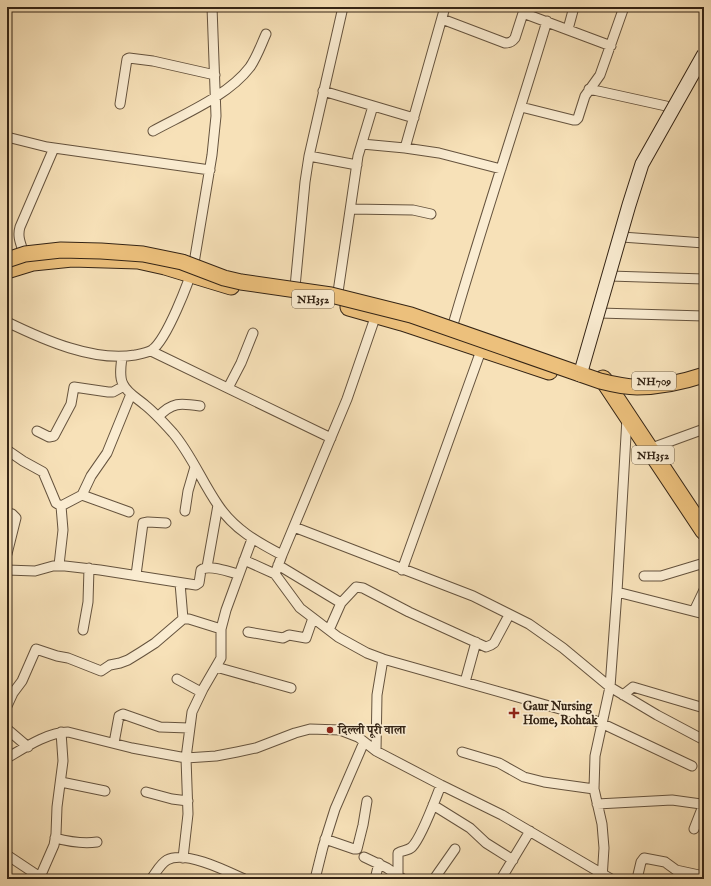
<svg xmlns="http://www.w3.org/2000/svg" width="711" height="886" font-family="'IM FELL English','Noto Serif Devanagari',serif">
<rect width="100%" height="100%" fill="#f7e1b8"/>
<filter id="stains"><feTurbulence type="fractalNoise" baseFrequency=".005" numOctaves="4"/><feColorMatrix values="0 0 0 0 .2 0 0 0 0 .09 0 0 0 0 .02 0 0 0 .5 -.17"/></filter>
<radialGradient id="worn" r=".72"><stop offset=".6" stop-color="#630" stop-opacity="0"/><stop offset="1" stop-color="#630" stop-opacity=".3"/></radialGradient>
<g fill="none" stroke-linecap="round" stroke-linejoin="round">
<g stroke="#65533e" stroke-width="11">
<path id="street" d="M 523,13 L 611,46
M 442,19 L 505,43 C 510,43 512,42 515,38 L 525,7
M 568,29 L 574,7
M 589,89 L 675,108
M 323,91 L 414,118
M 120,104 L 127,59 L 129,58 L 153,61 L 215,75
M 521,107 L 573,120 L 576,120 L 578,118 L 585,96 L 600,75 L 624,7
M 153,131 C 184,114 228,96 250,67 C 257,57 261,45 266,34
M 7,137 L 47,147 L 210,170
M 362,144 L 405,148 L 439,153 L 501,169
M 405,148 L 445,7
M 309,156 L 357,165
M 351,209 L 413,210 L 431,214
M 622,237 L 704,243
M 24,254 C 21,244 17,237 20,227 L 54,148
M 610,276 L 704,279
M 295,287 L 305,182 L 309,156 L 343,7
M 338,292 L 358,156 L 373,106
M 599,313 L 704,316
M 7,322 C 44,340 94,362 135,355 C 140,354 147,353 152,350 C 167,339 189,282 194,263 L 212,155 L 216,116 L 212,7
M 452,328 C 482,225 516,124 547,21
M 151,351 L 331,438
M 122,357 C 121,365 119,377 123,384 C 127,393 137,398 145,405 C 155,413 164,423 173,433 C 191,454 202,482 218,505 C 234,529 257,542 282,555 L 275,574 L 300,608 L 338,637 L 367,653 L 383,659 L 574,713 L 601,723 L 692,766
M 228,388 L 241,363 L 253,333
M 158,417 C 172,402 180,403 200,406
M 37,431 L 49,437 L 54,436 L 71,404 L 74,387 L 108,392 L 113,392 L 124,386
M 649,449 L 704,429
M 7,450 L 23,461 L 43,472 L 56,503 L 61,506 L 63,530 L 59,565
M 82,495 L 129,512
M 61,506 L 82,495 L 91,476 L 107,453 L 131,394
M 185,511 L 188,491 L 195,467
M 7,513 L 12,514 L 16,518 L 7,554
M 294,527 L 473,596 L 529,624 L 563,648 L 610,687 L 657,715 L 704,740
M 282,555 L 347,399 L 377,312
M 244,560 L 275,574
M 278,565 L 341,603
M 207,567 L 218,505
M 7,570 L 35,571 L 53,566 L 65,566 L 100,570 L 196,585 L 199,583 L 201,570 C 209,564 229,572 238,574
M 402,570 L 483,345
M 136,575 L 143,523 L 148,522 L 166,523
M 644,576 L 661,576 L 704,563
M 180,583 L 183,619
M 617,592 L 704,614
M 694,611 L 704,590
M 83,630 L 88,602 L 89,568
M 329,630 L 341,603 L 356,587 L 363,588 L 409,612 L 486,647 L 491,645 L 494,643 L 509,615
M 248,632 L 283,638 L 289,635 L 306,638 L 313,618
M 216,667 L 291,688
M 177,679 L 201,692
M 465,682 L 476,642
M 623,695 L 633,687 L 704,708
M 7,706 L 13,693 L 22,681 L 36,649 L 57,656 L 68,658 L 101,671 L 110,665 L 120,663 L 128,660 L 141,652 L 155,643 L 183,619 L 189,619 L 221,629
M 7,729 L 28,747
M 114,743 L 119,716 L 123,714 L 160,727 L 189,728
M 376,751 L 377,695 L 383,659
M 462,752 L 499,763 L 524,777 L 544,782 L 594,789
M 7,758 C 24,748 48,732 68,732 L 132,748 L 186,758 L 216,756 L 237,752 L 256,748 L 295,733 L 310,729 L 340,730 L 358,737 L 376,751 L 441,785 L 502,815 L 611,879
M 61,782 L 105,791
M 146,792 L 172,799 L 188,801
M 597,804 L 672,800 L 701,804 L 703,806 L 694,829
M 433,805 L 470,828 L 486,843 L 513,860
M 55,838 C 70,842 82,844 97,842
M 325,839 L 354,849 L 357,849 L 363,825 L 367,801
M 7,855 L 40,877
M 364,857 L 387,868 L 403,879
M 183,858 L 188,814 L 186,758 L 192,712 L 203,689 L 221,658 L 221,629 L 226,610 L 252,539
M 398,875 L 398,853 C 402,850 408,851 412,847 C 422,837 435,800 441,785
M 42,879 L 40,877 L 54,845 L 56,834 L 57,807 L 63,761 L 61,732
M 151,879 C 156,873 160,864 167,860 C 185,850 227,871 244,879
M 315,879 L 323,847 L 335,809 L 364,742
M 375,879 L 379,863
M 434,879 L 455,849
M 501,879 L 530,831
M 602,879 L 604,848 L 602,824 L 594,789 L 595,756 L 610,687 L 617,592 L 627,418
M 637,879 L 641,862 L 644,858 L 665,862 L 676,870 L 699,875"/>
</g>
<g stroke="#342415" stroke-width="19">
<path id="highway" d="M 7,270 L 33,262 L 72,258 L 138,260 L 165,266 L 231,286
M 349,307 L 402,322 L 549,371
M 603,379 L 704,531"/>
</g>
<use href="#street" stroke="#faecd1" stroke-width="9"/>
<use href="#highway" stroke="#ecc07c" stroke-width="17"/>
<g stroke="#342415" stroke-width="15" stroke-linecap="butt">
<path id="secondary-bridge" d="M 580,375 L 629,205 L 642,164 L 704,54"/>
</g>
<g stroke="#342415" stroke-width="17" stroke-linecap="butt">
<path id="primary-bridge" d="M 7,260 L 25,254 L 61,250 L 101,251 L 143,254 L 182,262 L 224,278 L 241,282 L 331,295 L 411,315 L 600,381 C 612,384 624,387 637,387 C 659,387 683,382 704,375"/>
</g>
<use href="#secondary-bridge" stroke="#faecd1" stroke-width="13"/>
<use href="#primary-bridge" stroke="#ecc07c" stroke-width="15"/>
</g>
<g fill="#8f2418" stroke="#faecd1" stroke-width="1.5">
<path d="M512 707h4v4h4v4h-4v4h-4v-4h-4v-4h4z"/>
<circle cx="330" cy="730" r="4"/>
</g>
<g text-anchor="middle" stroke-width="3.5" stroke-linejoin="round" paint-order="stroke">
<g fill="#faecd1" stroke="#6f604d" stroke-width="1">
<rect x="292" y="290" width="42" height="18" rx="3"/>
<rect x="632" y="372" width="44" height="18" rx="3"/>
<rect x="632" y="446" width="42" height="18" rx="3"/>
</g>
<g font-size="11" font-weight="bold" fill="#342415">
<text x="313" y="303">NH352</text>
<text x="654" y="385">NH709</text>
<text x="653" y="459">NH352</text>
</g>
<g font-size="12" font-weight="bold" fill="#342415" stroke="#faecd1" text-anchor="start">
<text x="523" y="710">Gaur Nursing<tspan x="523" dy="14">Home, Rohtak</tspan></text>
<text x="338" y="734">दिल्ली पूरी वाला</text>
</g>
</g>
<rect width="711" height="886" fill="none" stroke="#f7e1b8" stroke-width="24"/>
<rect x="8" y="8" width="695" height="870" fill="none" stroke="#342415" stroke-width="2"/>
<rect x="12" y="12" width="687" height="862" fill="none" stroke="#342415"/>
<rect width="100%" height="100%" filter="url(#stains)"/>
<rect width="100%" height="100%" fill="url(#worn)"/>
</svg>
